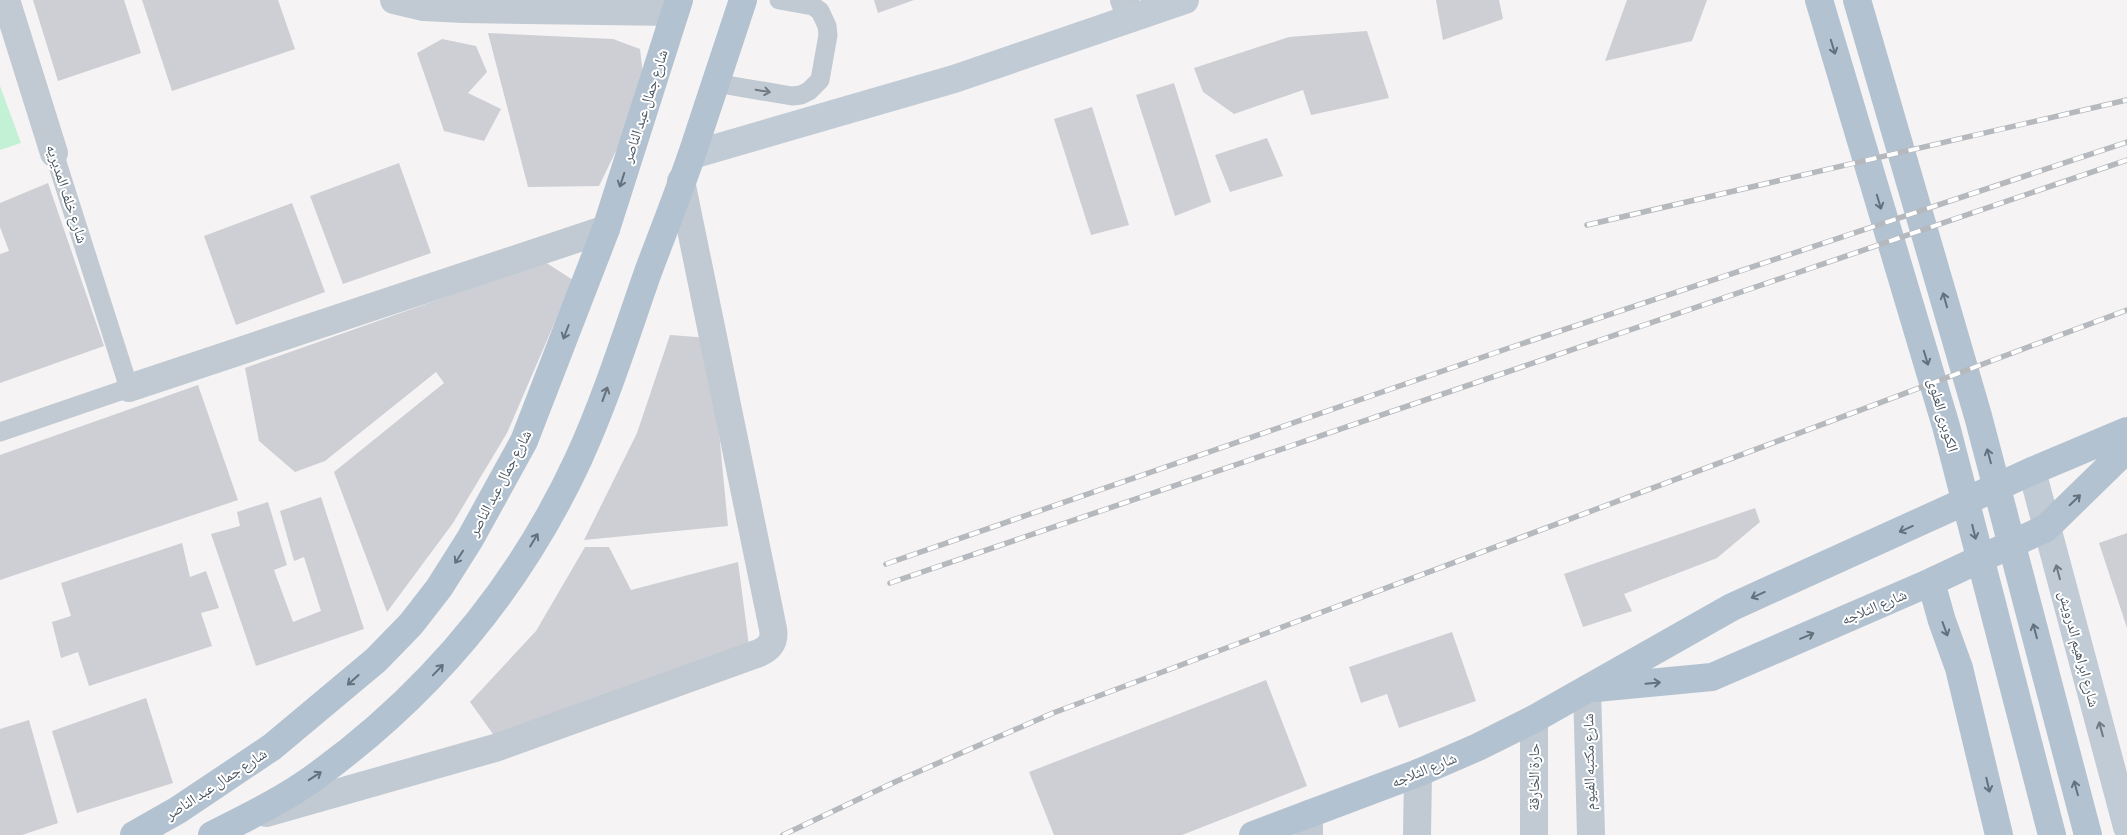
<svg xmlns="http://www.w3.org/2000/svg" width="2127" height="835" font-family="Commissioner,'Noto Naskh Arabic',sans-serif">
<rect width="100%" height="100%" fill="#f5f3f3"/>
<path fill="#c3f1d5" d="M 0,86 L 21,143 L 0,150 Z"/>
<path fill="#cdcfd5" d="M 33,0 L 124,0 L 141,53 L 58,81 Z
M 142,0 L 278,0 L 295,49 L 172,91 Z
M 874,0 L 914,0 L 878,13 Z
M 1436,0 L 1499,0 L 1503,19 L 1443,40 Z
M 1627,0 L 1707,0 L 1692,41 L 1605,61 Z
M 1367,31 L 1389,98 L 1311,115 L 1303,90 L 1234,114 L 1203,92 L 1194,68 L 1289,37 Z
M 488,33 L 613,39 L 640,49 L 645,91 L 599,186 L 528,187 Z
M 442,39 L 476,46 L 487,72 L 468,93 L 501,109 L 484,141 L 444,131 L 417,53 Z
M 1174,83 L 1211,202 L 1175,216 L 1136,95 Z
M 1092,107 L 1129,225 L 1091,235 L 1054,119 Z
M 1267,138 L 1283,176 L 1230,192 L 1215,155 Z
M 399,163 L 431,253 L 343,284 L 310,196 Z
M 48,183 L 104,346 L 0,383 L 0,254 L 9,251 L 0,227 L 0,203 Z
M 292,203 L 325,292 L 236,325 L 204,236 Z
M 545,262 L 573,280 L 507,433 L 453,523 L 387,612 L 334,472 L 444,383 L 436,372 L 325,461 L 295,472 L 259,441 L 245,368 Z
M 670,335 L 710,338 L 728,526 L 584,540 L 637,433 Z
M 198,385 L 238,500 L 0,580 L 0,455 Z
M 321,497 L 364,629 L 256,666 L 211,534 L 240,526 L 237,512 L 268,502 L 287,565 L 274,570 L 293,622 L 321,611 L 304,557 L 294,561 L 280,511 Z
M 1755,508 L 1760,522 L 1717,558 L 1624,594 L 1632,611 L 1583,627 L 1564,574 Z
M 2127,533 L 2127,628 L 2099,543 Z
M 182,543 L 190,577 L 206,571 L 219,608 L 201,613 L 212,646 L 89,686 L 78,652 L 61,658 L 52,622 L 71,616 L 61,583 Z
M 585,547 L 609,547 L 631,590 L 738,562 L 750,653 L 498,741 L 470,702 L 536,631 Z
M 1452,632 L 1476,701 L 1399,728 L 1387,694 L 1361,703 L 1349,667 Z
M 1266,680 L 1307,786 L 1182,835 L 1054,835 L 1029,772 Z
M 146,698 L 173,783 L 77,813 L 52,731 Z
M 29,720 L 58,823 L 22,835 L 0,835 L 0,729 Z"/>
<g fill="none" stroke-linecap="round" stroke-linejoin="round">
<path stroke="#c1cad2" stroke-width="19" d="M 715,83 L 792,96 L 801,95 L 809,91 L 820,80 L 828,35 L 827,26 L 820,11 L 813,6 L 779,0
M 0,432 L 129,388 L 54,153"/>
<path stroke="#c1cad2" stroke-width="28" d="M 6,0 L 54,153
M 394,0 L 424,7 L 463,9 L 675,12
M 1124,0 L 1131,18
M 129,388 L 606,229
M 1587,689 L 1591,835
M 1534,719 L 1534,835
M 266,813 L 495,748 L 759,653 C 770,648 775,641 773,629 L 681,181
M 1309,835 L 1309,814
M 1417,835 L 1418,773"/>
<path stroke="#c1cbd6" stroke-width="28" d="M 692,155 L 954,79 L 1185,0
M 2032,471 L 2127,827"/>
<path stroke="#b3c2d1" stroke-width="28" d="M 1819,0 L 1946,426 L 2052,835
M 1857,0 L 1978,416 L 2088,835
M 1931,582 L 1942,621 L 1959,668 L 1999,835
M 1596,688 L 1712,677 L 1931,582 L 2046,528 L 2127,449
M 134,835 L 178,810 L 272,747 L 376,660 L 411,624 L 439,588 L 470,539 L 524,441 L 606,229 L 679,0
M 212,835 C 248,817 287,798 319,774 C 432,691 519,587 578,460 C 606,399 626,335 648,272 C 663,232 679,192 693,151 C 710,101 726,50 743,0
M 1253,835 L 1418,773 L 1478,747 L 1534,719 L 1732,607 L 2032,471 L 2127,431"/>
<g stroke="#b5b8bd" stroke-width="5.5">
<path id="rail" d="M 1587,225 L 2127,100
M 886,564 L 1509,348 L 2127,142
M 890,583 L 2127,160
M 783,835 L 897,781 L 1053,713 L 2127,310"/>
</g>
<use href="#rail" stroke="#fff" stroke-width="4" stroke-dasharray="11" stroke-linecap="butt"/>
</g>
<defs><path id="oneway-shaft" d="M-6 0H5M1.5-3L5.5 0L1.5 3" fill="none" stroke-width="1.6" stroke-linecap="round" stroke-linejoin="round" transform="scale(1.25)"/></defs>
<g stroke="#64717d">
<use href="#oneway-shaft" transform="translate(1833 47) rotate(73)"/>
<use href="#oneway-shaft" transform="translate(622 180) rotate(108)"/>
<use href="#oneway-shaft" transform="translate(1879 202) rotate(73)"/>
<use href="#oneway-shaft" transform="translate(1945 300) rotate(-106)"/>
<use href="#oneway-shaft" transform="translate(566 332) rotate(111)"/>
<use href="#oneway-shaft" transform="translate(1926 358) rotate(73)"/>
<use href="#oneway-shaft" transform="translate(605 394) rotate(-70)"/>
<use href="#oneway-shaft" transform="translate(1989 456) rotate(-105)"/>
<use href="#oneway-shaft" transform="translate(2075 500) rotate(-44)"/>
<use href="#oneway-shaft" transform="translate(1906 529) rotate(156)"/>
<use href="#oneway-shaft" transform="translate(1974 532) rotate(76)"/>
<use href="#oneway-shaft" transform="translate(534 540) rotate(-59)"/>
<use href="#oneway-shaft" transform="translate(459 557) rotate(123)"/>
<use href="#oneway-shaft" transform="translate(1758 595) rotate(156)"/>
<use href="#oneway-shaft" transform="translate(1945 629) rotate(70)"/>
<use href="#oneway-shaft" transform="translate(2035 631) rotate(-105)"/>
<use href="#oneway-shaft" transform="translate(1807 636) rotate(-23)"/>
<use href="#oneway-shaft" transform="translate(438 670) rotate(-46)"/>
<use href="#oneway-shaft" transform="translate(353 680) rotate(138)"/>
<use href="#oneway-shaft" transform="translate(1653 683) rotate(-5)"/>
<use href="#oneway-shaft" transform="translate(315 776) rotate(-33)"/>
<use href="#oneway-shaft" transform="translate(1988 785) rotate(77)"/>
<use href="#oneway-shaft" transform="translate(2076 788) rotate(-105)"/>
</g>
<use stroke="#6e7983" href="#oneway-shaft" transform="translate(763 91) rotate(10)"/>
<g stroke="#6e7984">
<use href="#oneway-shaft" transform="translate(2058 572) rotate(-105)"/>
<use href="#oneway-shaft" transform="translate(2101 729) rotate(-105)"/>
</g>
<g text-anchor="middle" stroke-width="4" stroke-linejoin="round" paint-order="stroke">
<g font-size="15" fill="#4a5661" stroke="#fff">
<text transform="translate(645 106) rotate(-72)" y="5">شارع جمال عبد الناصر</text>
<text transform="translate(67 194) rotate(72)" y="5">شارع خلف المديريه</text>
<text transform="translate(1943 415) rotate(74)" y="5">الكوبرى العلوى</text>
<text transform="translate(500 483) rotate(-62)" y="5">شارع جمال عبد الناصر</text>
<text transform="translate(1874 607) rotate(-23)" y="5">شارع الثلاجه</text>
<text transform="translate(2079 649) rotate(75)" y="5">شارع ابراهيم الدرويش</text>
<text transform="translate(1589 762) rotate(-91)" y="5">شارع مكتبه الفيوم</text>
<text transform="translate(1424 770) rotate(-22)" y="5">شارع الثلاجه</text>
<text transform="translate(1534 777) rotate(-90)" y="5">حارة الخارقة</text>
<text transform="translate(216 784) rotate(-33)" y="5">شارع جمال عبد الناصر</text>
</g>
</g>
</svg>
